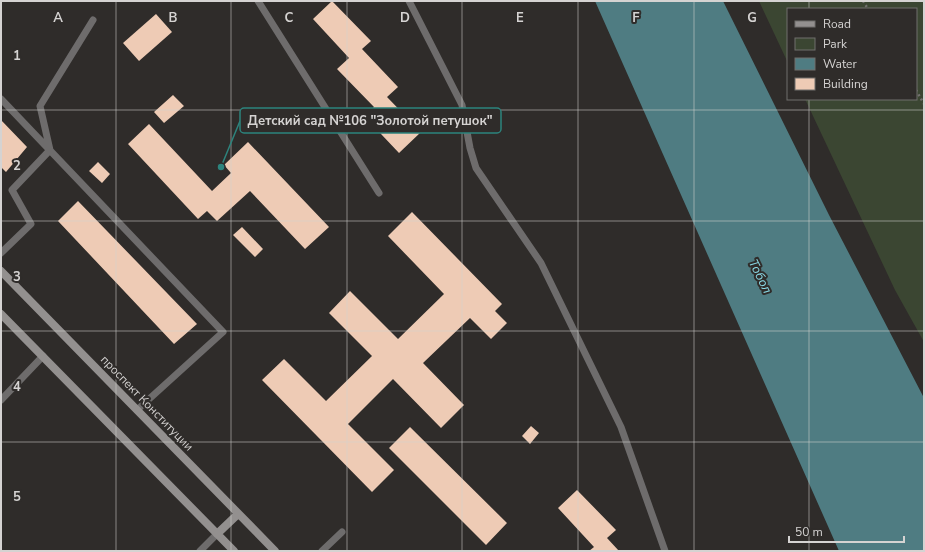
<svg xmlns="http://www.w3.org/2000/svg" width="925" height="552" font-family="'Nunito Sans',sans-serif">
<rect width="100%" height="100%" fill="#2f2c2a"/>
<path fill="#3b4632" d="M 759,1 L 924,1 L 924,342 L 895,290 L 805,99 L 916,99 L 916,9 L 788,9 L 788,63 Z"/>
<path fill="#4f7c82" d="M 595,1 L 723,1 L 829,215 L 924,398 L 924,551 L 839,551 Z"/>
<path fill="#eecbb5" d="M 332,1 L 371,41 L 362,49 L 398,87 L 387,97 L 421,132 L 399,153 L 364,116 L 374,107 L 337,69 L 349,58 L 313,19 Z
M 156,14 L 172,32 L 139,61 L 123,43 Z
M 173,95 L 184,106 L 164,123 L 154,112 Z
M 1,120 L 27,147 L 6,172 L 1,167 Z
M 149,124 L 212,191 L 231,173 L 224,165 L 248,142 L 329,227 L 305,249 L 250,191 L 217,221 L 207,211 L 198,219 L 128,144 Z
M 98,162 L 110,174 L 102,183 L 89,171 Z
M 78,201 L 197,324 L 174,344 L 58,221 Z
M 412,212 L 502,304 L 495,311 L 507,323 L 491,339 L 470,318 L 423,363 L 464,405 L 441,428 L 393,379 L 348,424 L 394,470 L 372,492 L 262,380 L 284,359 L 326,401 L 372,356 L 329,313 L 350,291 L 398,339 L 444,294 L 388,236 Z
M 242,227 L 263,249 L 255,257 L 233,235 Z
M 531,426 L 539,433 L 530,444 L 522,436 Z
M 410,427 L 507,523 L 486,545 L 389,448 Z
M 577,490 L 616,530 L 607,538 L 619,551 L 589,551 L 594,547 L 558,508 Z"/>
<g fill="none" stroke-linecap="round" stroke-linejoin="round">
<path stroke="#73716f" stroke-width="2.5" stroke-dasharray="2 3" stroke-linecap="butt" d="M 863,1 L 868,9
M 916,90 L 924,104"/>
<path stroke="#6e6c6c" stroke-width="7" d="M 258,1 L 379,193
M 409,1 L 462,105 L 470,148 L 476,168 L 541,263 L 621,427 L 665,551
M 1,99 L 223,332 L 137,410
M 1,253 L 31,224 L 12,190 L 50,150 L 40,106 L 93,20
M 1,400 L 43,356
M 200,551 L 217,534
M 322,551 L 342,532"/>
<path stroke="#93908f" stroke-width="8" d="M 1,271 L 275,551
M 1,314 L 234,551
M 217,534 L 238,514"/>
</g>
<path fill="none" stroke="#d5d3d2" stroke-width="1" stroke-opacity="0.55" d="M 116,1 L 116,551M 231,1 L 231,551M 347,1 L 347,551M 462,1 L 462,551M 578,1 L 578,551M 694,1 L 694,551M 809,1 L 809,9M 809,99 L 809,551M 1,110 L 924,110M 1,221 L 924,221M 1,331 L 924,331M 1,442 L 924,442"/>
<g text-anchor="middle" stroke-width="4" stroke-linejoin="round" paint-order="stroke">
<g font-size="12" fill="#d5d3d2" stroke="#2f2c2a">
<text transform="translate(147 403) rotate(46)" y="4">проспект Конституции</text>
</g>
<g font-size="13" font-style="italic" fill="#89d9e5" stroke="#2f2c2a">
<text transform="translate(761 276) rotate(64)" y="5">Тобол</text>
</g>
</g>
<g font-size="13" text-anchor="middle" font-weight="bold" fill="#d5d3d2" stroke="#2f2c2a" stroke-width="4" stroke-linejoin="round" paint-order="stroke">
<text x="58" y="22">A</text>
<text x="173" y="22">B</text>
<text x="289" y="22">C</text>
<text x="405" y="22">D</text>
<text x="520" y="22">E</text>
<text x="636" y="22">F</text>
<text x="752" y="22">G</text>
<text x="17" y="60">1</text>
<text x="17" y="170">2</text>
<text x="17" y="281">3</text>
<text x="17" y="391">4</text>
<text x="17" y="501">5</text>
</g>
<path fill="none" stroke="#2d847d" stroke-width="1.5" d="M221 167L240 121"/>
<circle fill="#2d847d" stroke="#2f2c2a" stroke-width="1.5" cx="221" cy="167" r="4"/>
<rect fill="#2f2c2a" stroke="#2d847d" stroke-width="1.5" x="240" y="108" width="261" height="25" rx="4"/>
<g font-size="13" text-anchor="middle" font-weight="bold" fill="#d5d3d2">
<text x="370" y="125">Детский сад №106 "Золотой петушок"</text>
</g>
<rect width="925" height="552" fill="none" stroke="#d5d3d2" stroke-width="4"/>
<rect x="787" y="8" width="130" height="92" fill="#2f2c2a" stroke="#716f6d"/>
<rect x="795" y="21" width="20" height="6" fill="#93908f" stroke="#716f6d"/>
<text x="823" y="28" font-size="12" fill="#d5d3d2">Road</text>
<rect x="795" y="38" width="20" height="12" fill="#3b4632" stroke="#716f6d"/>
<text x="823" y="48" font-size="12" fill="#d5d3d2">Park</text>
<rect x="795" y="58" width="20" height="12" fill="#4f7c82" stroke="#716f6d"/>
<text x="823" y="68" font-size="12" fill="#d5d3d2">Water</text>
<rect x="795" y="78" width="20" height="12" fill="#eecbb5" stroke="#716f6d"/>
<text x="823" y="88" font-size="12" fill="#d5d3d2">Building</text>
<path d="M789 536v6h115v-6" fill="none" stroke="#d5d3d2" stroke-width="2"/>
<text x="795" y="536" font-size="12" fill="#d5d3d2" stroke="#2f2c2a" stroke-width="3" paint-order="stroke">50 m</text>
</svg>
